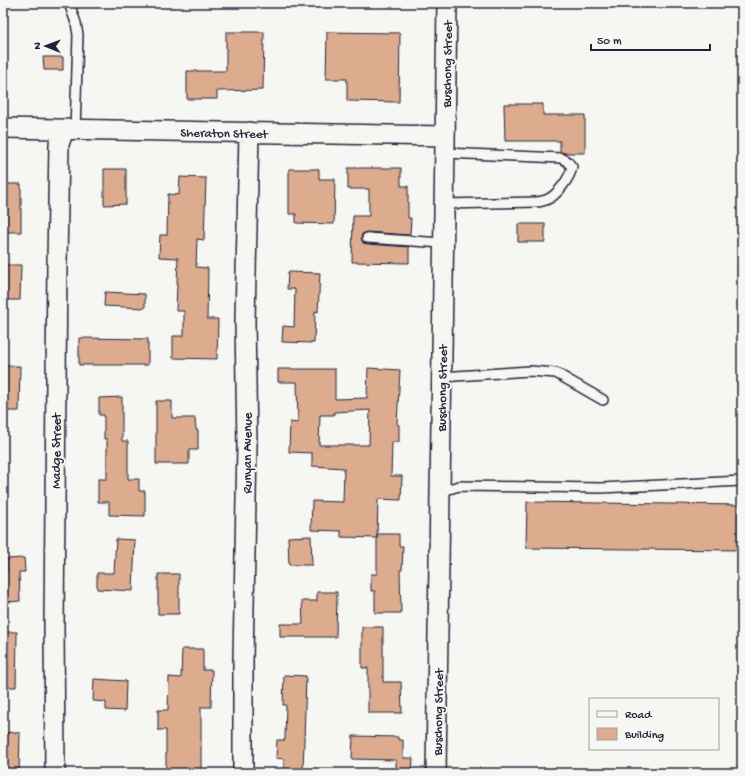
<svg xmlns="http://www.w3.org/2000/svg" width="745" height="776" font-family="'Gochi Hand',sans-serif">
<rect width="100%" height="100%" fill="#f6f6f2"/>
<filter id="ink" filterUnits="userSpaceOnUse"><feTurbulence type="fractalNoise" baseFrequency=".025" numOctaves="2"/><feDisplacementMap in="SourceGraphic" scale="8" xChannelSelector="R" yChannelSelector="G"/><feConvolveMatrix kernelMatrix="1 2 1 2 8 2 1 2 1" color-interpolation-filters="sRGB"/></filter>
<g filter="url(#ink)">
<path fill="#ddac8f" stroke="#22223b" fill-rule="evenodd" d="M 226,32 L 264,32 L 263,90 L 217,91 L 217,99 L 187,99 L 187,71 L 226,71 Z
M 327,32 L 400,33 L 399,102 L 347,101 L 347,79 L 326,79 Z
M 43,57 L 63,57 L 63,70 L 44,70 Z
M 504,104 L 543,104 L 543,115 L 585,115 L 585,153 L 565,153 L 560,152 L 560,141 L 505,141 Z
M 348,168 L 401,168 L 401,186 L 408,186 L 408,218 L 411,218 L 410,235 L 367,232 L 362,234 L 361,238 L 363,243 L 367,244 L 409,247 L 409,263 L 352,262 L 353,216 L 369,216 L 369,189 L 348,189 Z
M 104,169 L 126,169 L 126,204 L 104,205 Z
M 289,169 L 319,169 L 319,179 L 335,179 L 334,224 L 296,223 L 296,214 L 289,214 Z
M 180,177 L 206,178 L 204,240 L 197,239 L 196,267 L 208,268 L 207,319 L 218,319 L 217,359 L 173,358 L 173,336 L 184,336 L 184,311 L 176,311 L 178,258 L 159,257 L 160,235 L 167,235 L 168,194 L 179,195 Z
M 3,184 L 21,184 L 21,232 L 3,232 Z
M 518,224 L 545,224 L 545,242 L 518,242 Z
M 3,265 L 21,265 L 20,300 L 3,300 Z
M 288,272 L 320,273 L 318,312 L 315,311 L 314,343 L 282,342 L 283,326 L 294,327 L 295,289 L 287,289 Z
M 105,292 L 145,294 L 145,308 L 104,306 Z
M 79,338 L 148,339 L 148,365 L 79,365 Z
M 3,366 L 20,366 L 19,411 L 3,411 Z
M 368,368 L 400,370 L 397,424 L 399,425 L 399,442 L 392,442 L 391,476 L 402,476 L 401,500 L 378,499 L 377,538 L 341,537 L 341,531 L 311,530 L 312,501 L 343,502 L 344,468 L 312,466 L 312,453 L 289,452 L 290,422 L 298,423 L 297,382 L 278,382 L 278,369 L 335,369 L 335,399 L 367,398 ZM 370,410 L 369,445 L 319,445 L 320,415 L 334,415 L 334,412 Z
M 122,397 L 122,441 L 128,441 L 128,479 L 139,479 L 139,491 L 145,491 L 145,516 L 109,515 L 109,502 L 98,502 L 98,479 L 107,479 L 107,439 L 104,439 L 104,415 L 99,415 L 99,398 Z
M 156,401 L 172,401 L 172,418 L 195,418 L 196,430 L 198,430 L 198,450 L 189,450 L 189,464 L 156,464 Z
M 527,502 L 742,505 L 742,550 L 526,548 Z
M 377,534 L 399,534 L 399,546 L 403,546 L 402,570 L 400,570 L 401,613 L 375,613 L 375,591 L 371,591 L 371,574 L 377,574 Z
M 311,536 L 312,565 L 289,565 L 288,537 Z
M 116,539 L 135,540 L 133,591 L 97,589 L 97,573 L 114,573 Z
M 24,558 L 25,572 L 19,572 L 20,601 L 7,602 L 7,586 L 3,586 L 3,571 L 7,571 L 7,559 Z
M 158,574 L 179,574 L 179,614 L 158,614 Z
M 317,592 L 337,592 L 336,637 L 280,637 L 280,624 L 303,624 L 302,601 L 317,601 Z
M 362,627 L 383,627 L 383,682 L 401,682 L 402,713 L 368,713 L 368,668 L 362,668 Z
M 3,632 L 17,632 L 16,687 L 3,687 Z
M 182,649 L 203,649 L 203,670 L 212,670 L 211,707 L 201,707 L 201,771 L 166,772 L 166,730 L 158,730 L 158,710 L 168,710 L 169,677 L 181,678 Z
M 284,675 L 306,676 L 303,773 L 288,773 L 288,770 L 284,770 L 284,759 L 276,758 L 277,740 L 285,740 L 286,705 L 283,705 Z
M 94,679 L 126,681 L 125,711 L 106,710 L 106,702 L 93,701 Z
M 3,732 L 20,733 L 19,773 L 3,773 Z
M 353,736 L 398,737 L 398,740 L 403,740 L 403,758 L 413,758 L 412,773 L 396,773 L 396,760 L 352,759 Z"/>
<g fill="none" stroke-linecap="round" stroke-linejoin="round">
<g stroke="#22223b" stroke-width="12">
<path id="service" d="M 69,3 L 76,23 L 78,35 L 75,131
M 444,204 L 536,202 C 539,202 543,201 546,200 C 557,196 570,178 572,167 L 567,161 L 561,158 L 444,153
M 367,238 L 443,243
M 441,377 L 530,371 L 556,373 L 603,400
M 439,492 L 459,486 L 601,488 L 742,481"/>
</g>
<g stroke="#22223b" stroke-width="22">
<path id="minor" d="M 3,128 L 445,136
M 55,773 L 54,626 L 57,262 L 59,144 L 64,130
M 243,773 L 243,660 L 247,445 L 245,321 L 249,132
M 436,773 L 447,3"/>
</g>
<use href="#service" stroke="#f6f6f2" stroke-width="9"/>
<use href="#minor" stroke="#f6f6f2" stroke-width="19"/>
</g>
</g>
<g text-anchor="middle" stroke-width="4" stroke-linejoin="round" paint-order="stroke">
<g font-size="13" fill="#22223b" stroke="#f6f6f2">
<text transform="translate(446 64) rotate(-89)" y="5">Buschong Street</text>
<text transform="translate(224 132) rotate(1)" y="5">Sheraton Street</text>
<text transform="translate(441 388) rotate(-89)" y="5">Buschong Street</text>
<text transform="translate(55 451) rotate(-90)" y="5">Madge Street</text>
<text transform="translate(246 453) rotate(-90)" y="5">Runyan Avenue</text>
<text transform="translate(437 712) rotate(-89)" y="5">Buschong Street</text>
</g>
</g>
<rect width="745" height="776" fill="none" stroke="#f6f6f2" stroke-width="16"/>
<rect x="8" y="8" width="729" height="760" fill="none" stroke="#22223b" stroke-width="1.5" filter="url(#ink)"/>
<rect x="589" y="698" width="130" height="52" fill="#f6f6f2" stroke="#a1a1a9"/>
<rect x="597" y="711" width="20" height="6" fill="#f6f6f2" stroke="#a1a1a9"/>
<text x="625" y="718" font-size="12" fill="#22223b">Road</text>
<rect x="597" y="728" width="20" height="12" fill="#ddac8f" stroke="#a1a1a9"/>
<text x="625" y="738" font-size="12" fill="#22223b">Building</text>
<g transform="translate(46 46) rotate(271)" stroke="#f6f6f2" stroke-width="3" paint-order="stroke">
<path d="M0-3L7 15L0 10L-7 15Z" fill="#22223b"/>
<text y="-6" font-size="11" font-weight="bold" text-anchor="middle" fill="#22223b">N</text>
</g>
<path d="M591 44v6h119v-6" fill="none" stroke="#22223b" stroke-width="2"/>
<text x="597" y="44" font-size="12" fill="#22223b" stroke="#f6f6f2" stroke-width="3" paint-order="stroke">50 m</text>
</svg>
